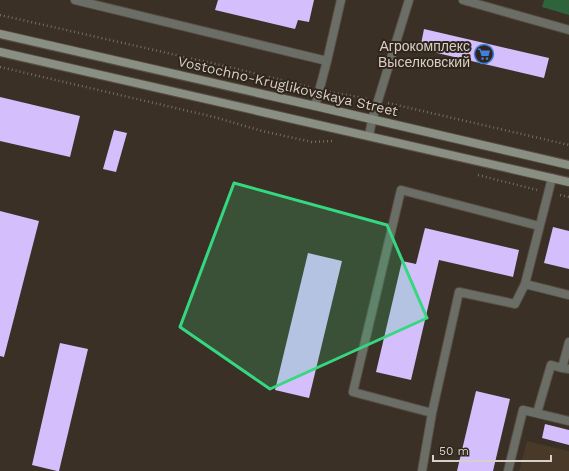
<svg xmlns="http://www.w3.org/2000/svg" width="569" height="471" font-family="'Work Sans',sans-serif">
<rect width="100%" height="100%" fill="#3b3025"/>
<path fill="#483928" d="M 527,441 L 569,451 L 569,471 L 519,471 Z"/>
<path fill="#2f633c" d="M 544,0 L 569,0 L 569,15 L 542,7 Z"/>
<path fill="#d4befb" d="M 218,0 L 314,0 L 309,22 L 298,20 L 295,29 L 215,10 Z
M 424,29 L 549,58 L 544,78 L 420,49 Z
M 0,97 L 80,116 L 70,157 L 0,141 Z
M 114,130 L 127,133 L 116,172 L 103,169 Z
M 0,211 L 39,221 L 4,357 L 0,356 Z
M 553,227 L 569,231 L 569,269 L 544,263 Z
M 425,228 L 519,250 L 513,277 L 439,260 L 411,380 L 376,372 L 402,261 L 416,264 Z
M 308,253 L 342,261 L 309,398 L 275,390 Z
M 60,343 L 88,349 L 59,471 L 57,471 L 32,465 Z
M 476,391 L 510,399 L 493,471 L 457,471 Z
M 545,424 L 569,430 L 569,445 L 542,438 Z"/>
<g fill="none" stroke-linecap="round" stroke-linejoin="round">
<g stroke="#574d43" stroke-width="10">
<path id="lane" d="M 75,0 L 327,61
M 315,106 L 327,61 L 341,0
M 552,178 L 525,284 L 569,295
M 525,284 L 515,304 L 459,292 L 432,413 L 353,392 L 401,190 L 539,226
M 569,342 L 562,368 L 569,369
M 537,413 L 551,365 L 562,368
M 422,471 L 432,413
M 508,471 L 523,410 L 569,421"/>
</g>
<g stroke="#574d43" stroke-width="10">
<path id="street" d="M 463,0 L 569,30
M 369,136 L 372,120 L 409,0"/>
</g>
<g stroke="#574d43" stroke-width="10">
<path id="secondary" d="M 0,34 L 315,106 L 569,165
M 0,52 L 569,182"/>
</g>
<path stroke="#766d63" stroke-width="2.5" stroke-dasharray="1 3" stroke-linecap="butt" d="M 0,15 L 229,67 L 309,87
M 0,67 L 214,117 L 262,131 L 312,142 L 333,141
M 330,92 L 368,99
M 388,103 L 569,145
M 478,175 L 537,190
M 560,195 L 569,197"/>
<use href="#lane" stroke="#6b6e67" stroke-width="8"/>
<use href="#street" stroke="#6b6e67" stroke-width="8"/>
<use href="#secondary" stroke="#8a8f84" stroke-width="8"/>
</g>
<path fill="#35d881" fill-opacity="0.2" stroke="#35d881" stroke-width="3" stroke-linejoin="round" d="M 234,183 L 387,225 L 427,318 L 270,389 L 180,327 Z"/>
<defs>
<g id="supermarket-ring" transform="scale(1)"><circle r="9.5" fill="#31261b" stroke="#3f7fe0" stroke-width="1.5"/><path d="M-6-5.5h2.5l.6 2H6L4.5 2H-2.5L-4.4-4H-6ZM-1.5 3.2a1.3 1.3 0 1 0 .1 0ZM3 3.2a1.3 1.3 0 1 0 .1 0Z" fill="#3f7fe0"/></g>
</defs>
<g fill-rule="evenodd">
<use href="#supermarket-ring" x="484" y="54"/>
</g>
<g text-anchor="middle" stroke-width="4" stroke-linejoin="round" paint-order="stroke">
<g font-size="14" fill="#d7d0c9" stroke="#31261b" text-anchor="end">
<text x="470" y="51">Агрокомплекс<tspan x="470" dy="16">Выселковский</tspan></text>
</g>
<g font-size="14" fill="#d7d0c9" stroke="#31261b">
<text transform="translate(288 86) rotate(13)" y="5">Vostochno-Kruglikovskaya Street</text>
</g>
</g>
<path d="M433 455v6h118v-6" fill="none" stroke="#d7d0c9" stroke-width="2"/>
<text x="439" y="455" font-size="12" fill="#d7d0c9" stroke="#31261b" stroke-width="3" paint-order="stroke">50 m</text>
</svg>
